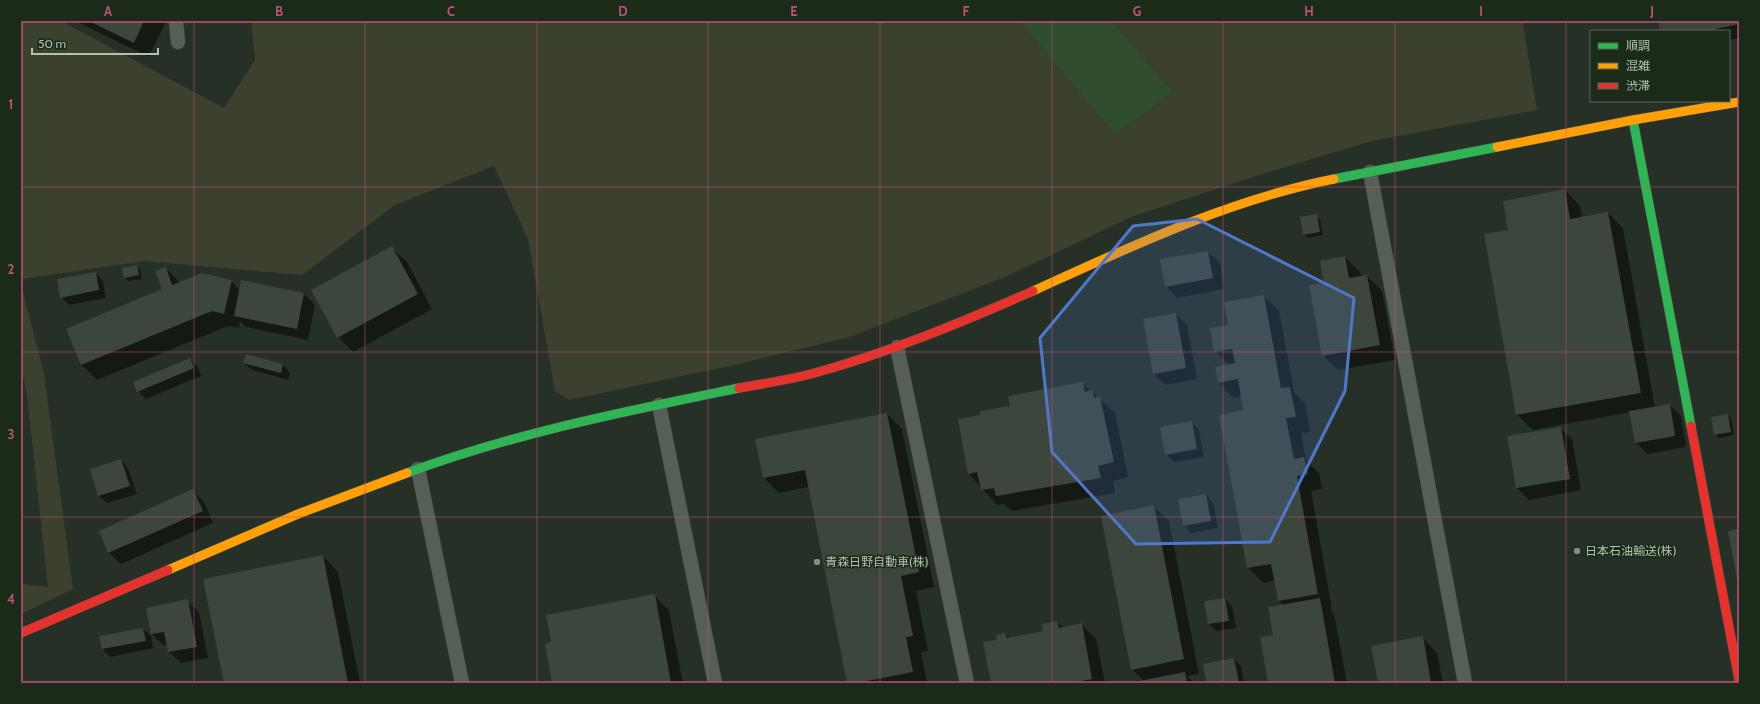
<svg xmlns="http://www.w3.org/2000/svg" width="1760" height="704" font-family="Cabin,'Noto Sans JP',sans-serif">
<rect width="100%" height="100%" fill="#263026"/>
<path fill="#3c402f" d="M 21,21 L 61,21 L 224,108 L 255,60 L 251,21 L 1019,21 L 1115,135 L 1173,92 L 1112,21 L 1531,21 L 1523,25 L 1537,110 L 1372,141 L 1256,176 L 1131,217 L 1005,277 L 849,337 L 734,365 L 569,400 L 555,391 L 528,239 L 494,166 L 395,205 L 302,275 L 145,261 L 21,279 Z
M 21,284 L 44,374 L 73,589 L 21,614 L 21,584 L 48,587 L 27,395 L 21,366 Z"/>
<path fill="#304d2d" d="M 1019,21 L 1112,21 L 1173,92 L 1115,135 Z"/>
<path fill="#0007" d="M 75,21 L 166,21 L 149,57 Z
M 1659,21 L 1739,21 L 1739,38 L 1729,40 L 1729,31 L 1661,31 Z
M 1565,190 L 1580,206 L 1582,218 L 1608,213 L 1623,228 L 1655,408 L 1670,405 L 1681,416 L 1686,447 L 1647,454 L 1636,442 L 1631,412 L 1533,430 L 1517,415 L 1509,231 Z
M 1316,216 L 1320,219 L 1323,235 L 1308,238 L 1304,235 Z
M 391,247 L 407,262 L 432,309 L 353,352 L 338,337 Z
M 1208,252 L 1220,263 L 1224,289 L 1177,298 L 1166,286 Z
M 1345,257 L 1360,272 L 1361,277 L 1367,276 L 1382,291 L 1395,360 L 1338,370 L 1322,355 L 1326,284 Z
M 137,266 L 140,270 L 142,279 L 128,281 L 125,278 Z
M 166,268 L 180,283 L 231,281 L 240,290 L 304,294 L 315,305 L 308,340 L 246,327 L 240,321 L 239,328 L 228,326 L 97,380 L 82,365 L 68,330 L 163,290 Z
M 96,273 L 103,281 L 106,298 L 69,305 L 61,297 Z
M 1264,296 L 1279,311 L 1294,392 L 1305,403 L 1310,432 L 1301,433 L 1306,460 L 1319,473 L 1322,489 L 1311,491 L 1332,609 L 1330,610 L 1334,614 L 1347,683 L 1269,683 L 1283,605 L 1279,601 L 1275,580 L 1263,583 L 1248,567 L 1244,411 L 1242,396 L 1234,398 L 1218,383 L 1229,365 L 1215,351 L 1229,326 Z
M 1176,314 L 1187,325 L 1197,379 L 1165,385 L 1153,373 Z
M 190,359 L 198,367 L 201,376 L 146,399 L 138,391 Z
M 244,363 L 283,365 L 290,373 L 288,380 L 252,370 Z
M 1082,383 L 1115,413 L 1128,477 L 1113,481 L 1115,493 L 1012,511 L 1004,504 L 997,505 L 969,474 L 981,416 Z
M 887,414 L 902,429 L 934,587 L 916,591 L 928,651 L 921,652 L 927,683 L 848,683 L 809,487 L 779,493 L 764,478 Z
M 1727,415 L 1731,418 L 1734,435 L 1719,438 L 1715,434 Z
M 1192,422 L 1199,430 L 1204,457 L 1174,462 L 1166,454 Z
M 1560,428 L 1572,439 L 1581,490 L 1529,500 L 1517,488 L 1508,437 Z
M 121,460 L 128,468 L 137,494 L 107,503 L 99,496 L 91,470 Z
M 193,491 L 204,502 L 213,523 L 121,564 L 109,553 L 100,532 Z
M 1206,495 L 1213,503 L 1218,528 L 1191,533 L 1184,525 Z
M 1153,506 L 1169,521 L 1199,674 L 1187,676 L 1194,683 L 1135,683 L 1144,681 L 1132,669 Z
M 323,556 L 338,572 L 360,683 L 225,683 Z
M 654,595 L 669,611 L 683,683 L 553,683 Z
M 1225,599 L 1232,606 L 1236,628 L 1216,631 L 1209,624 Z
M 187,601 L 199,612 L 208,658 L 181,663 L 169,652 L 168,645 L 163,645 L 152,634 L 147,608 Z
M 1057,622 L 1063,628 L 1081,624 L 1096,639 L 1105,683 L 992,683 L 998,640 L 1005,634 L 1010,638 L 1044,631 Z
M 143,629 L 151,636 L 153,648 L 110,657 L 103,649 L 100,637 Z
M 1422,637 L 1437,653 L 1443,683 L 1379,683 Z
M 1234,659 L 1241,666 L 1244,683 L 1207,683 Z"/>
<path fill="#3c463c" d="M 89,21 L 144,21 L 134,43 Z
M 1658,21 L 1739,21 L 1739,24 L 1716,29 L 1717,31 L 1660,31 Z
M 1565,189 L 1570,219 L 1608,212 L 1641,393 L 1516,415 L 1484,234 L 1508,230 L 1503,201 Z
M 1317,214 L 1320,232 L 1303,235 L 1300,217 Z
M 392,246 L 418,294 L 337,338 L 311,290 Z
M 1208,251 L 1213,278 L 1165,287 L 1160,259 Z
M 1345,256 L 1349,278 L 1367,275 L 1380,345 L 1322,356 L 1309,285 L 1324,283 L 1320,261 Z
M 137,265 L 139,275 L 124,278 L 122,268 Z
M 166,267 L 172,285 L 202,273 L 232,280 L 224,314 L 212,311 L 81,365 L 66,329 L 162,289 L 155,271 Z
M 96,272 L 99,290 L 60,298 L 57,279 Z
M 241,280 L 304,293 L 297,329 L 234,316 Z
M 1264,295 L 1281,388 L 1290,387 L 1296,417 L 1286,418 L 1294,459 L 1304,457 L 1308,474 L 1297,476 L 1318,594 L 1278,601 L 1271,564 L 1247,568 L 1219,415 L 1243,410 L 1238,379 L 1218,383 L 1215,367 L 1235,363 L 1232,349 L 1214,352 L 1210,328 L 1228,325 L 1224,302 Z
M 1176,313 L 1186,368 L 1153,374 L 1143,319 Z
M 246,354 L 283,364 L 281,373 L 243,363 Z
M 190,358 L 194,368 L 137,392 L 133,382 Z
M 1083,382 L 1085,392 L 1092,390 L 1094,398 L 1100,396 L 1114,462 L 1098,466 L 1101,478 L 996,496 L 994,488 L 981,490 L 977,472 L 968,474 L 958,419 L 980,415 L 980,411 L 1010,406 L 1008,396 Z
M 1670,404 L 1675,436 L 1635,443 L 1629,411 Z
M 887,413 L 919,572 L 901,576 L 913,636 L 906,637 L 913,672 L 857,683 L 847,683 L 805,470 L 763,478 L 755,439 Z
M 1728,414 L 1731,432 L 1714,435 L 1711,417 Z
M 1192,421 L 1197,449 L 1165,455 L 1160,427 Z
M 1561,427 L 1570,479 L 1516,488 L 1507,436 Z
M 121,459 L 130,486 L 98,496 L 90,469 Z
M 193,489 L 203,511 L 108,553 L 99,531 Z
M 1206,494 L 1211,521 L 1183,526 L 1178,499 Z
M 1154,505 L 1184,659 L 1131,670 L 1101,516 Z
M 1739,529 L 1739,584 L 1738,584 L 1728,531 Z
M 323,555 L 348,683 L 224,683 L 203,579 Z
M 655,594 L 671,683 L 552,683 L 545,644 L 551,642 L 546,615 Z
M 1225,598 L 1229,621 L 1208,624 L 1204,601 Z
M 1320,598 L 1335,683 L 1268,683 L 1260,637 L 1273,635 L 1268,607 Z
M 188,599 L 197,647 L 168,652 L 164,632 L 151,634 L 146,608 Z
M 1057,621 L 1059,628 L 1082,623 L 1092,679 L 1071,683 L 991,683 L 983,642 L 997,640 L 996,635 L 1005,633 L 1007,638 L 1043,631 L 1042,624 Z
M 143,628 L 146,641 L 102,649 L 99,636 Z
M 1423,636 L 1431,683 L 1378,683 L 1371,646 Z
M 1234,658 L 1239,683 L 1206,683 L 1203,664 Z
M 1185,672 L 1187,683 L 1134,683 L 1134,682 Z"/>
<g fill="none" stroke-linecap="round" stroke-linejoin="round">
<g stroke="#444b44" stroke-width="15">
<path id="street" d="M 176,21 L 178,42
M 1370,172 L 1465,683
M 897,347 L 967,683
M 659,405 L 715,683
M 418,469 L 462,683"/>
</g>
<g stroke="#444b44" stroke-width="10">
<path id="fast" d="M 1633,120 L 1691,426
M 1334,179 L 1497,147
M 407,473 C 514,433 627,411 739,388"/>
</g>
<g stroke="#444b44" stroke-width="10">
<path id="slow" d="M 1497,147 L 1633,120 L 1739,102
M 1033,291 C 1130,247 1228,200 1334,179
M 168,570 L 298,514 L 407,473"/>
</g>
<g stroke="#444b44" stroke-width="10">
<path id="jam" d="M 739,388 C 763,384 787,380 811,374 C 888,353 960,323 1033,291
M 1691,426 L 1739,680
M 21,633 L 168,570"/>
</g>
<use href="#street" stroke="#565f56" stroke-width="14"/>
<use href="#fast" stroke="#30b455" stroke-width="9"/>
<use href="#slow" stroke="#ff9f0a" stroke-width="9"/>
<use href="#jam" stroke="#e5322d" stroke-width="9"/>
</g>
<path fill="#5077ca" fill-opacity="0.2" stroke="#5077ca" stroke-width="3" stroke-linejoin="round" d="M 1197,219 L 1354,298 L 1345,391 L 1270,542 L 1136,544 L 1052,452 L 1040,338 L 1133,226 Z"/>
<path fill="none" stroke="#bc5478" stroke-width="1" stroke-opacity="0.55" d="M 194,21 L 194,683M 365,21 L 365,683M 537,21 L 537,683M 708,21 L 708,683M 880,21 L 880,683M 1052,21 L 1052,683M 1223,21 L 1223,683M 1395,21 L 1395,683M 1566,21 L 1566,683M 21,187 L 1739,187M 21,352 L 1739,352M 21,517 L 1739,517"/>
<g fill="#80907f" stroke="#1c2a1a" stroke-width="1.5">
<circle cx="1577" cy="551" r="4"/>
<circle cx="817" cy="562" r="4"/>
</g>
<g text-anchor="middle" stroke-width="3" stroke-linejoin="round" paint-order="stroke">
<g font-size="12" fill="#b0c3af" stroke="#1c2a1a" text-anchor="start">
<text x="1585" y="555">日本石油輸送(株)</text>
<text x="825" y="566">青森日野自動車(株)</text>
</g>
</g>
<rect width="1760" height="704" fill="none" stroke="#1c2a1a" stroke-width="44"/>
<rect x="1590" y="30" width="140" height="72" fill="#1c2a1a" stroke="#576756"/>
<rect x="1598" y="43" width="20" height="6" fill="#30b455" stroke="#576756"/>
<text x="1626" y="50" font-size="12" fill="#b0c3af">順調</text>
<rect x="1598" y="63" width="20" height="6" fill="#ff9f0a" stroke="#576756"/>
<text x="1626" y="70" font-size="12" fill="#b0c3af">混雑</text>
<rect x="1598" y="83" width="20" height="6" fill="#e5322d" stroke="#576756"/>
<text x="1626" y="90" font-size="12" fill="#b0c3af">渋滞</text>
<path d="M32 48v6h126v-6" fill="none" stroke="#b0c3af" stroke-width="2"/>
<text x="38" y="48" font-size="12" fill="#b0c3af" stroke="#1c2a1a" stroke-width="3" paint-order="stroke">50 m</text>
<rect x="22" y="22" width="1716" height="660" fill="none" stroke="#bc5478" stroke-width="1.5"/>
<g font-size="13" text-anchor="middle" font-weight="bold" fill="#bc5478">
<text x="108" y="16">A</text>
<text x="279" y="16">B</text>
<text x="451" y="16">C</text>
<text x="623" y="16">D</text>
<text x="794" y="16">E</text>
<text x="966" y="16">F</text>
<text x="1137" y="16">G</text>
<text x="1309" y="16">H</text>
<text x="1481" y="16">I</text>
<text x="1652" y="16">J</text>
<text x="11" y="109">1</text>
<text x="11" y="274">2</text>
<text x="11" y="439">3</text>
<text x="11" y="604">4</text>
</g>
</svg>
